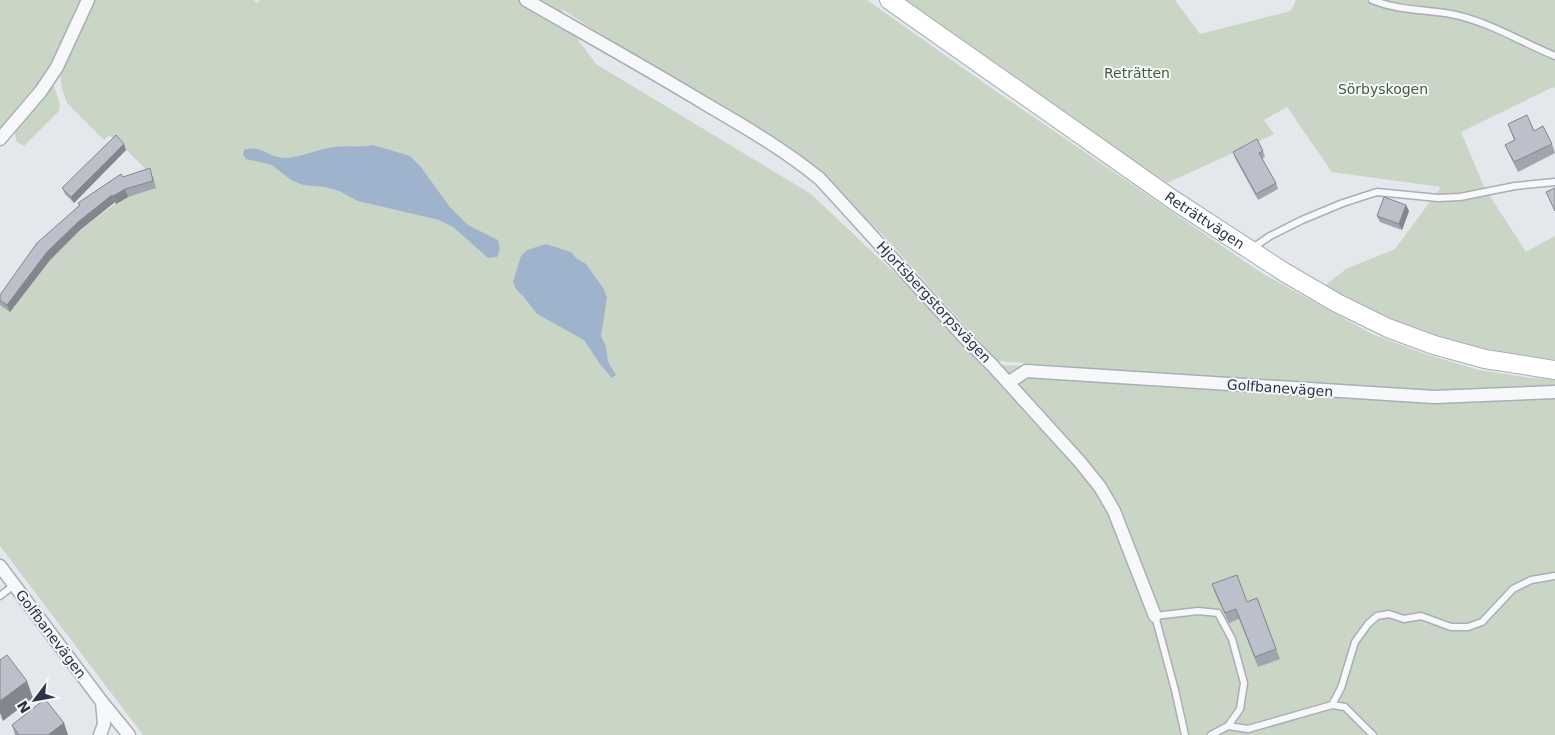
<svg xmlns="http://www.w3.org/2000/svg" width="1555" height="735" font-family="'DejaVu Sans',sans-serif">
<rect width="100%" height="100%" fill="#e4e7ec"/>
<path fill="#c9d6c5" fill-rule="evenodd" d="M 0,0 L 81,0 L 60,47 L 35,91 L 0,129 Z
M 93,0 L 253,0 L 258,3 L 260,0 L 867,0 L 994,90 L 1260,272 L 1372,334 L 1425,354 L 1479,370 L 1531,378 L 1555,379 L 1555,735 L 143,735 L 0,546 L 0,305 L 10,312 L 50,260 L 80,230 L 153,176 L 118,142 L 109,135 L 104,140 L 67,103 L 62,89 L 60,71 ZM 562,9 L 625,50 L 804,161 L 882,234 L 997,361 L 1076,367 L 992,365 L 811,194 L 596,64 L 568,26 Z
M 902,0 L 1175,0 L 1200,34 L 1291,11 L 1296,0 L 1555,0 L 1555,88 L 1553,87 L 1461,132 L 1484,187 L 1526,252 L 1555,236 L 1555,364 L 1491,352 L 1421,331 L 1380,318 L 1323,287 L 1346,269 L 1395,249 L 1441,187 L 1332,172 L 1287,107 L 1264,120 L 1274,134 L 1167,183 L 1159,177 L 1157,178 L 1129,157 Z
M 53,83 L 60,104 L 59,111 L 24,146 L 16,141 L 15,130 Z"/>
<path fill="#9fb4cc" d="M 373,145 L 410,156 L 421,167 L 449,206 L 468,225 L 498,240 L 500,249 L 497,257 L 488,258 L 453,227 L 439,220 L 358,201 L 339,191 L 325,187 L 303,185 L 291,180 L 272,165 L 246,159 L 243,154 L 244,150 C 261,144 269,158 284,158 C 301,158 317,149 334,147 C 348,145 360,148 373,145 Z
M 546,244 L 571,252 L 576,258 L 586,264 L 604,289 L 607,298 L 601,336 L 606,347 L 608,362 L 616,375 L 612,378 L 600,364 L 584,340 L 537,314 L 523,296 L 516,289 L 513,282 L 521,256 L 527,250 Z"/>
<g fill="none" stroke-linecap="round" stroke-linejoin="round">
<g stroke="#a9aeb7" stroke-width="9">
<path id="lane" d="M 1372,0 C 1399,11 1424,9 1451,14 C 1488,21 1521,42 1555,56
M 1251,249 L 1270,236 L 1302,220 L 1343,203 L 1377,192 L 1438,198 L 1460,197 L 1515,186 L 1555,182
M 0,596 L 14,585
M 1332,705 L 1341,688 L 1355,642 L 1368,624 L 1377,616 L 1389,614 L 1404,619 L 1421,616 L 1451,627 L 1468,627 L 1482,622 L 1513,589 L 1531,580 L 1555,576
M 1228,726 L 1248,729 L 1332,705 L 1345,707 L 1373,735
M 1185,735 L 1175,690 L 1155,616 L 1198,611 L 1218,613 L 1232,639 L 1244,683 L 1240,709 L 1228,726 L 1211,735"/>
</g>
<g stroke="#a9aeb7" stroke-width="15">
<path id="street" d="M 526,0 C 587,35 648,69 709,106 C 747,128 786,151 820,179 L 965,338 L 992,365 L 1080,462 L 1100,487 L 1114,511 L 1155,616
M 0,139 L 41,91 L 57,67 L 88,0
M 1008,383 L 1026,371 L 1434,397 L 1555,392
M 0,566 L 102,702 L 129,735
M 100,735 L 104,724 L 102,702"/>
</g>
<g stroke="#a9aeb7" stroke-width="20">
<g id="secondary">
<path id="s1" d="M 889,0 L 1172,199 L 1284,272 L 1337,303 L 1388,328 L 1434,345 L 1485,359 L 1555,370"/>
</g>
</g>
<use href="#lane" stroke="#f7f8fa" stroke-width="6"/>
<use href="#street" stroke="#f7f8fa" stroke-width="12"/>
<use href="#secondary" stroke="#fff" stroke-width="18"/>
</g>
<path fill="#a1a5ae" d="M 1508,124 L 1552,144 L 1555,153 L 1518,172 L 1509,154 L 1505,145 L 1514,140 Z
M 126,150 L 74,203 L 65,194 L 62,188 Z
M 1263,151 L 1265,157 L 1262,159 L 1276,183 L 1278,189 L 1258,200 L 1235,158 L 1233,152 Z
M 153,176 L 156,188 L 128,197 L 116,204 L 115,202 L 80,230 L 50,260 L 10,312 L 0,305 L 0,295 L 79,205 L 78,203 L 123,177 Z
M 1406,205 L 1409,211 L 1402,230 L 1380,222 L 1377,216 Z
M 1212,584 L 1247,602 L 1257,598 L 1280,659 L 1258,667 L 1239,619 L 1229,623 L 1215,593 Z
M 64,723 L 68,735 L 15,735 L 12,725 Z"/>
<path fill="#83868d" d="M 124,144 L 126,150 L 74,203 L 71,197 Z
M 125,189 L 128,197 L 116,204 L 113,196 Z
M 112,195 L 115,202 L 80,230 L 50,260 L 10,312 L 7,305 L 47,252 L 78,222 Z
M 1406,205 L 1409,211 L 1402,230 L 1399,224 Z
M 27,681 L 33,698 L 3,721 L 0,713 L 0,701 Z
M 64,723 L 68,735 L 48,735 Z"/>
<path fill="#bbc0ca" stroke="#83868d" d="M 1527,115 L 1534,131 L 1543,126 L 1552,144 L 1514,162 L 1505,145 L 1515,140 L 1508,124 Z
M 116,135 L 124,144 L 71,197 L 62,188 Z
M 1257,139 L 1263,151 L 1259,153 L 1276,183 L 1256,194 L 1233,152 Z
M 150,168 L 153,181 L 125,189 L 113,196 L 112,195 L 78,222 L 47,252 L 7,305 L 0,300 L 0,295 L 37,243 L 80,205 L 78,203 L 121,174 L 123,177 Z
M 1555,188 L 1555,211 L 1546,192 Z
M 1384,197 L 1406,205 L 1399,224 L 1377,216 Z
M 1237,575 L 1247,602 L 1257,598 L 1276,649 L 1255,657 L 1236,609 L 1225,613 L 1212,584 Z
M 7,655 L 27,681 L 0,701 L 0,660 Z
M 45,699 L 64,723 L 48,735 L 19,735 L 12,725 Z"/>
<g text-anchor="middle" stroke-width="4" stroke-linejoin="round" paint-order="stroke">
<g font-size="14" fill="#3f6138" stroke="#f4f6f9">
<text x="1137" y="78">Reträtten</text>
<text x="1383" y="94">Sörbyskogen</text>
</g>
<g font-size="14" fill="#2b3445" stroke="#f4f6f9">
<text dy="5" stroke="none"><textPath href="#s1" startOffset="385">Reträttvägen</textPath></text>
<text transform="translate(934 302) rotate(47)" y="5">Hjortsbergstorpsvägen</text>
<text transform="translate(1280 388) rotate(4)" y="5">Golfbanevägen</text>
<text transform="translate(51 634) rotate(53)" y="5">Golfbanevägen</text>
</g>
</g>
<g transform="translate(35 700) rotate(238)" stroke="#f4f6f9" stroke-width="4" paint-order="stroke">
<path d="M0-4L9 19L0 12L-9 19Z" fill="#2b3445"/>
<text y="-8" font-size="14" font-weight="bold" text-anchor="middle" fill="#2b3445">N</text>
</g>
</svg>
